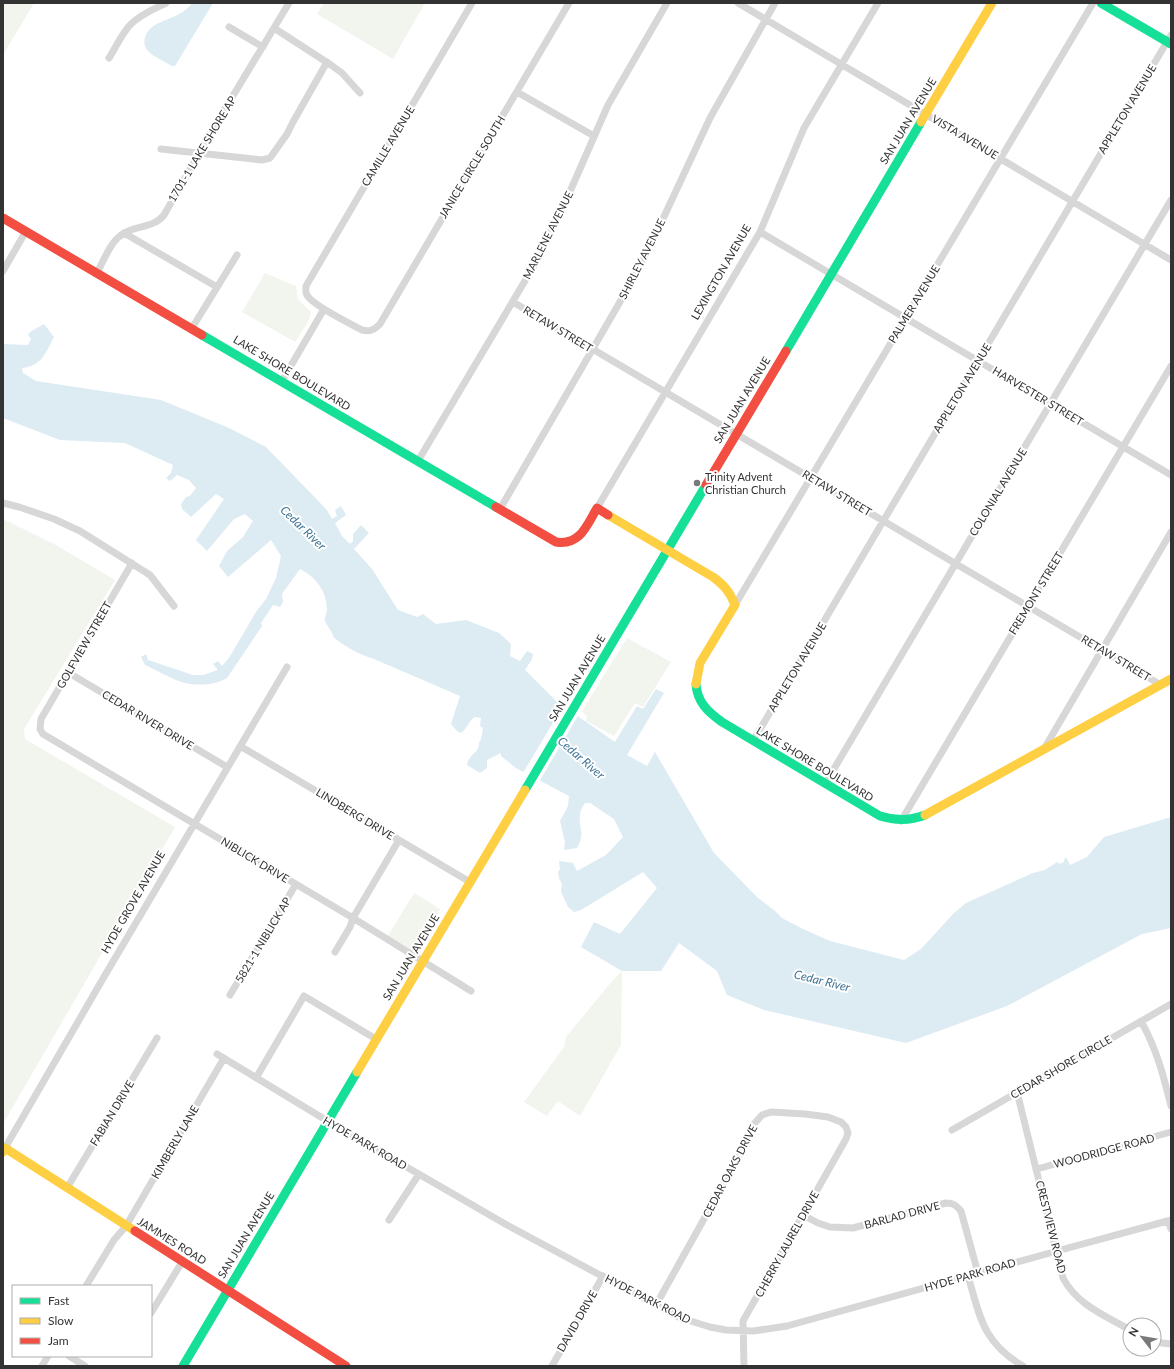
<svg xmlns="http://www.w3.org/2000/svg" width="1174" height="1369" font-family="Lato,sans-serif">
<rect width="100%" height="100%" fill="#fff"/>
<path fill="#f1f5ed" d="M 3,3 L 34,3 L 3,55 Z
M 324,3 L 425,3 L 393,59 L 317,14 Z
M 265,273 L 296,286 L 298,299 L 311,312 L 308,322 L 295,342 L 242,312 Z
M 3,519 L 54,544 L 115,580 L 24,729 L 25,739 L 175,827 L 3,1124 Z
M 627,638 L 671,662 L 643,707 L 635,703 L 614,736 L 586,721 L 587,717 L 582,711 Z
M 414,893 L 440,909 L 416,949 L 411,949 L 388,936 Z
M 622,971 L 621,1045 L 580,1116 L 558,1101 L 547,1116 L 524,1102 L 564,1047 L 566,1037 L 613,980 Z"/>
<path fill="#ddebf3" d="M 192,3 L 213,3 L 175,66 L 172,66 C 164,61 154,57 148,51 C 142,45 144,35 150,29 C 162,18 182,18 192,3 Z
M 44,324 L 54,337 C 46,352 42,366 22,368 L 23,373 L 36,381 L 161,400 L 229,428 L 266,447 L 327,510 L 332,519 L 337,516 L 335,510 L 341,506 L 346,515 L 335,523 L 342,536 L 350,544 L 353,541 L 353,534 L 361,525 L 369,533 L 354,549 L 372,569 L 398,610 L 417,617 L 423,614 L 436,624 L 466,620 L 499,633 L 511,644 L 510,656 L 520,661 L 527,651 L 533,654 L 532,659 L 525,670 L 556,701 L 615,742 L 637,706 L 643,709 L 656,689 L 664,693 L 627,755 L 647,766 L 655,752 L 714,853 L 757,897 L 775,911 L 782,918 L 803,929 L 830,941 L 904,960 L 921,949 L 954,913 L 966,903 L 1033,873 L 1045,870 L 1057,862 L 1060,864 L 1064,862 L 1064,860 L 1066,857 L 1070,865 L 1087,857 L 1104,837 L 1171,817 L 1171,928 L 1142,934 L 1007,1006 L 906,1043 L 764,1010 L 727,995 L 717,971 L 679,943 L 661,971 L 622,971 L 581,947 L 594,922 L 620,934 L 657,888 L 643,872 L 581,910 L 574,912 L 568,907 L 561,892 L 562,884 L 559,878 L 558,872 L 560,869 L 559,861 L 573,863 L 577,871 L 606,855 L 623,837 L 614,819 L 590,803 L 585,803 C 583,806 580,811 580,815 C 578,828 586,833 577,848 L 564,850 L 565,842 L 560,821 L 568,806 L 569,796 L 516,768 L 501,756 L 501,753 L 487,760 L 487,768 L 480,773 L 467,765 C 467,764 469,758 470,758 C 474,752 479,751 479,743 L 481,739 L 483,728 L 480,726 L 481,718 L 475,717 C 468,721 468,728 461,733 L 457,731 L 451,724 L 460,696 L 374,659 C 360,655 346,647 334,638 C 332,631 327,626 325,621 C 324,618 327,613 327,609 C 326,590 316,577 300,569 L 282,594 L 283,602 L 280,607 L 273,605 L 261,623 L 262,626 L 227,678 C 216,685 198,686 185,683 C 173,680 156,670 145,665 L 141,657 L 146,654 L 148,660 L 193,675 L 203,675 L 218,670 L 213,664 L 218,661 L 222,666 L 229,658 L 256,612 L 266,599 L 276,578 L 281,556 L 271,540 L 228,577 L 219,566 L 227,551 L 243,537 L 253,521 L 245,514 L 234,519 L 207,551 L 196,540 L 224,499 L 216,494 L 191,517 L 182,509 L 181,504 L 186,497 L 190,496 L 196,488 L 189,480 L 177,475 L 170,481 L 166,478 L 171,473 L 173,465 L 125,443 L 60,440 L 3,418 L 3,344 L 28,345 L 31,339 L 28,335 L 30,332 Z"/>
<path fill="#fff" d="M 564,704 L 579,714 L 539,782 L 523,773 Z"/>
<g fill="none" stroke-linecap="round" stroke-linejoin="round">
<path stroke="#d7d7d7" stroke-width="7" d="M 472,3 L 306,286 C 306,289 305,292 307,295 C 312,305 351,324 362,330 C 370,332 374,330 380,324 L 569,3
M 738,3 L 1171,260
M 229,27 L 263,47
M 274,28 L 331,65 L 342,73 L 360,93
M 109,58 C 116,47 122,33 131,24 C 141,14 154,9 166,3
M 517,92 L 594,136
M 161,149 L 262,160 L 270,158 L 287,134 L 293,122 L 327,62
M 760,232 L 1171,475
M 124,233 L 217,287
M 3,271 L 26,231
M 97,273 C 103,262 110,243 120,236 C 133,225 153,229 164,215 L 222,113 L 231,99 L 289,3
M 513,302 L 1161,685
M 192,328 L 237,255
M 282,381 L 324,309
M 418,461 L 535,264 L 568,196 L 608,105 L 667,3
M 3,503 L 19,507 L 54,519 L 80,531 L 150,575 L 174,606
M 597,508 L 760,232 L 804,128 L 878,3
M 500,509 L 628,288 L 654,238 L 710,118 L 775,3
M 132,563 L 41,719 L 40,729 L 43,734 L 353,918 L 471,991
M 735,605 L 1093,3
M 69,673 L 227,767
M 753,741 L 1171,35
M 240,746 L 470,882
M 1044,749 L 1171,532
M 825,784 L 1171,200
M 901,821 L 1171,366
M 335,952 L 350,927 L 353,918 L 399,840
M 230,995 L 296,884
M 1141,1021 C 1157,1050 1163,1074 1171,1106
M 217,1054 L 339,1128 L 507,1225 L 678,1317 L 710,1327 L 726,1330 L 753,1331 L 787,1326 L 1057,1251 L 1171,1220
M 256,1078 L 304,996 L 376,1039
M 1017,1092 L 1063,1278 C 1077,1305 1106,1316 1130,1330
M 952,1130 L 1171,1004
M 5,1148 L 101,982 L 287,667
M 1037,1169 L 1171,1132
M 67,1188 L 157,1038
M 803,1215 L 818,1223 L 830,1227 L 853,1228 L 946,1203 C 953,1203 956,1205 961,1211 L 978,1273
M 389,1220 L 419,1174
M 1168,1221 L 1171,1229
M 968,1276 C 980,1317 983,1343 1023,1366
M 86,1286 L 114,1240 L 126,1226 L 224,1058
M 656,1305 L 743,1149 L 754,1124 L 762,1115 L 771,1112 L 805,1114 L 828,1117 L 841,1122 L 846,1127 L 848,1133 L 846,1139 L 743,1321 L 744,1366
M 151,1313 L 182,1262
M 1154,1342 L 1171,1344
M 69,1356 L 85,1366
M 42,1366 L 48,1356
M 552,1366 L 603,1276"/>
<path stroke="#16e098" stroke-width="9" d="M 1101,3 L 1171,44
M 202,335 L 496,507
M 786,351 L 921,122
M 696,684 C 697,702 708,712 722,722 L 880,816 C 896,821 910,821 925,815
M 525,790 L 706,485
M 183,1366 L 357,1072"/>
<path stroke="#ffcf43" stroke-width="9" d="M 921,122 L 992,3
M 608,515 L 713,577 C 724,585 730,592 735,605 L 700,663 L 696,684
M 925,815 L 1171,679
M 357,1072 L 525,790
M 3,1152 L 5,1148 L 135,1231"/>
<path stroke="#f24e42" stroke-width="9" d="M 3,218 L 202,335
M 706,485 L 786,351
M 496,507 L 556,542 C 580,546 587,525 597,508 L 608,515
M 135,1231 L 346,1366"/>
</g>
<circle fill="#7a7a7a" stroke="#fff" stroke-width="1.5" cx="697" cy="483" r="4"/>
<g text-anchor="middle" stroke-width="4" stroke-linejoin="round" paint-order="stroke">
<g font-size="11" fill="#333" stroke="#fff">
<text transform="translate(1127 109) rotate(-59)" y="4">APPLETON AVENUE</text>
<text transform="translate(908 121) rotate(-59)" y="4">SAN JUAN AVENUE</text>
<text transform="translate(965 137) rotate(31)" y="4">VISTA AVENUE</text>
<text transform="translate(388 146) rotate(-59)" y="4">CAMILLE AVENUE</text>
<text transform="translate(202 149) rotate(-59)" y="4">1701-1 LAKE SHORE AP</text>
<text transform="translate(472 167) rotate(-59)" y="4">JANICE CIRCLE SOUTH</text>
<text transform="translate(548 235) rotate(-63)" y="4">MARLENE AVENUE</text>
<text transform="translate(642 259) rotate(-63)" y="4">SHIRLEY AVENUE</text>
<text transform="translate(721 272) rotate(-60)" y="4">LEXINGTON AVENUE</text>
<text transform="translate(914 304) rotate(-59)" y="4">PALMER AVENUE</text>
<text transform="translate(558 329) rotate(31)" y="4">RETAW STREET</text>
<text transform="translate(292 373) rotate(31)" y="4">LAKE SHORE BOULEVARD</text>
<text transform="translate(962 388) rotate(-59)" y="4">APPLETON AVENUE</text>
<text transform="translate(1038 396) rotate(31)" y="4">HARVESTER STREET</text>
<text transform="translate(742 400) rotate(-59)" y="4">SAN JUAN AVENUE</text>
<text transform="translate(998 492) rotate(-59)" y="4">COLONIAL AVENUE</text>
<text transform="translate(837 493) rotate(31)" y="4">RETAW STREET</text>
<text transform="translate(1036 593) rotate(-59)" y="4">FREMONT STREET</text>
<text transform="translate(84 645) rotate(-60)" y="4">GOLFVIEW STREET</text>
<text transform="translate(1116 658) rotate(31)" y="4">RETAW STREET</text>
<text transform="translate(797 667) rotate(-59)" y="4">APPLETON AVENUE</text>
<text transform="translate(577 678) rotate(-59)" y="4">SAN JUAN AVENUE</text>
<text transform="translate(148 720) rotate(31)" y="4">CEDAR RIVER DRIVE</text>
<text transform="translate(815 764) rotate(31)" y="4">LAKE SHORE BOULEVARD</text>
<text transform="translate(355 814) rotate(31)" y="4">LINDBERG DRIVE</text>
<text transform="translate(255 860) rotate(31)" y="4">NIBLICK DRIVE</text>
<text transform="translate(133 902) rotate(-60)" y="4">HYDE GROVE AVENUE</text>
<text transform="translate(263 940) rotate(-59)" y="4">5821-1 NIBLICK AP</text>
<text transform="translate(411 957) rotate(-59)" y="4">SAN JUAN AVENUE</text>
<text transform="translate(1061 1067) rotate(-30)" y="4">CEDAR SHORE CIRCLE</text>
<text transform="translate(112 1113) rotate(-59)" y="4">FABIAN DRIVE</text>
<text transform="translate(175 1142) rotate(-60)" y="4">KIMBERLY LANE</text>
<text transform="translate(365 1143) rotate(30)" y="4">HYDE PARK ROAD</text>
<text transform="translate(1104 1151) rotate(-15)" y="4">WOODRIDGE ROAD</text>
<text transform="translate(730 1171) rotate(-62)" y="4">CEDAR OAKS DRIVE</text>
<text transform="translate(902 1215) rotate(-15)" y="4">BARLAD DRIVE</text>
<text transform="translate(1051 1227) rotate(76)" y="4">CRESTVIEW ROAD</text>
<text transform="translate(246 1235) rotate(-59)" y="4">SAN JUAN AVENUE</text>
<text transform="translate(172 1241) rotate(32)" y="4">JAMMES ROAD</text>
<text transform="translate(787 1244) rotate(-61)" y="4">CHERRY LAUREL DRIVE</text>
<text transform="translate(970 1275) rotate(-16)" y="4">HYDE PARK ROAD</text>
<text transform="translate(648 1299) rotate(27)" y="4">HYDE PARK ROAD</text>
<text transform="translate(577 1321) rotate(-60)" y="4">DAVID DRIVE</text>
</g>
<g font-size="11" fill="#333" stroke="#fff" text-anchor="start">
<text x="705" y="481">Trinity Advent<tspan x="705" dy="13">Christian Church</tspan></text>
</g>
<g font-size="12" font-style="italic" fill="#3f7597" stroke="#fff">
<text transform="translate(303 528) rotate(44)" y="4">Cedar River</text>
<text transform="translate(581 758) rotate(41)" y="4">Cedar River</text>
<text transform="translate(822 981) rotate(14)" y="4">Cedar River</text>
</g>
</g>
<rect width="1174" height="1369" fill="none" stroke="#333333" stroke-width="8"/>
<rect x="12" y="1285" width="140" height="72" fill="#ffffff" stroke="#adadad"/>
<rect x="20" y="1298" width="20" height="6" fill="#16e098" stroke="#adadad"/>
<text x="48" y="1305" font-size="12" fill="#333333">Fast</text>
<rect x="20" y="1318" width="20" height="6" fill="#ffcf43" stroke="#adadad"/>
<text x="48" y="1325" font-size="12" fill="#333333">Slow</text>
<rect x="20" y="1338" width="20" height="6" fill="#f24e42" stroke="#adadad"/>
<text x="48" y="1345" font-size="12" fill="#333333">Jam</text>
<g transform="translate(1142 1337) rotate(301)"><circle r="19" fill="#ffffff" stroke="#adadad"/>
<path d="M0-3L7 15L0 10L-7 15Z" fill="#7a7a7a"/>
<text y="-6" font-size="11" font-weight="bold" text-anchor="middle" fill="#333333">N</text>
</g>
</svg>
